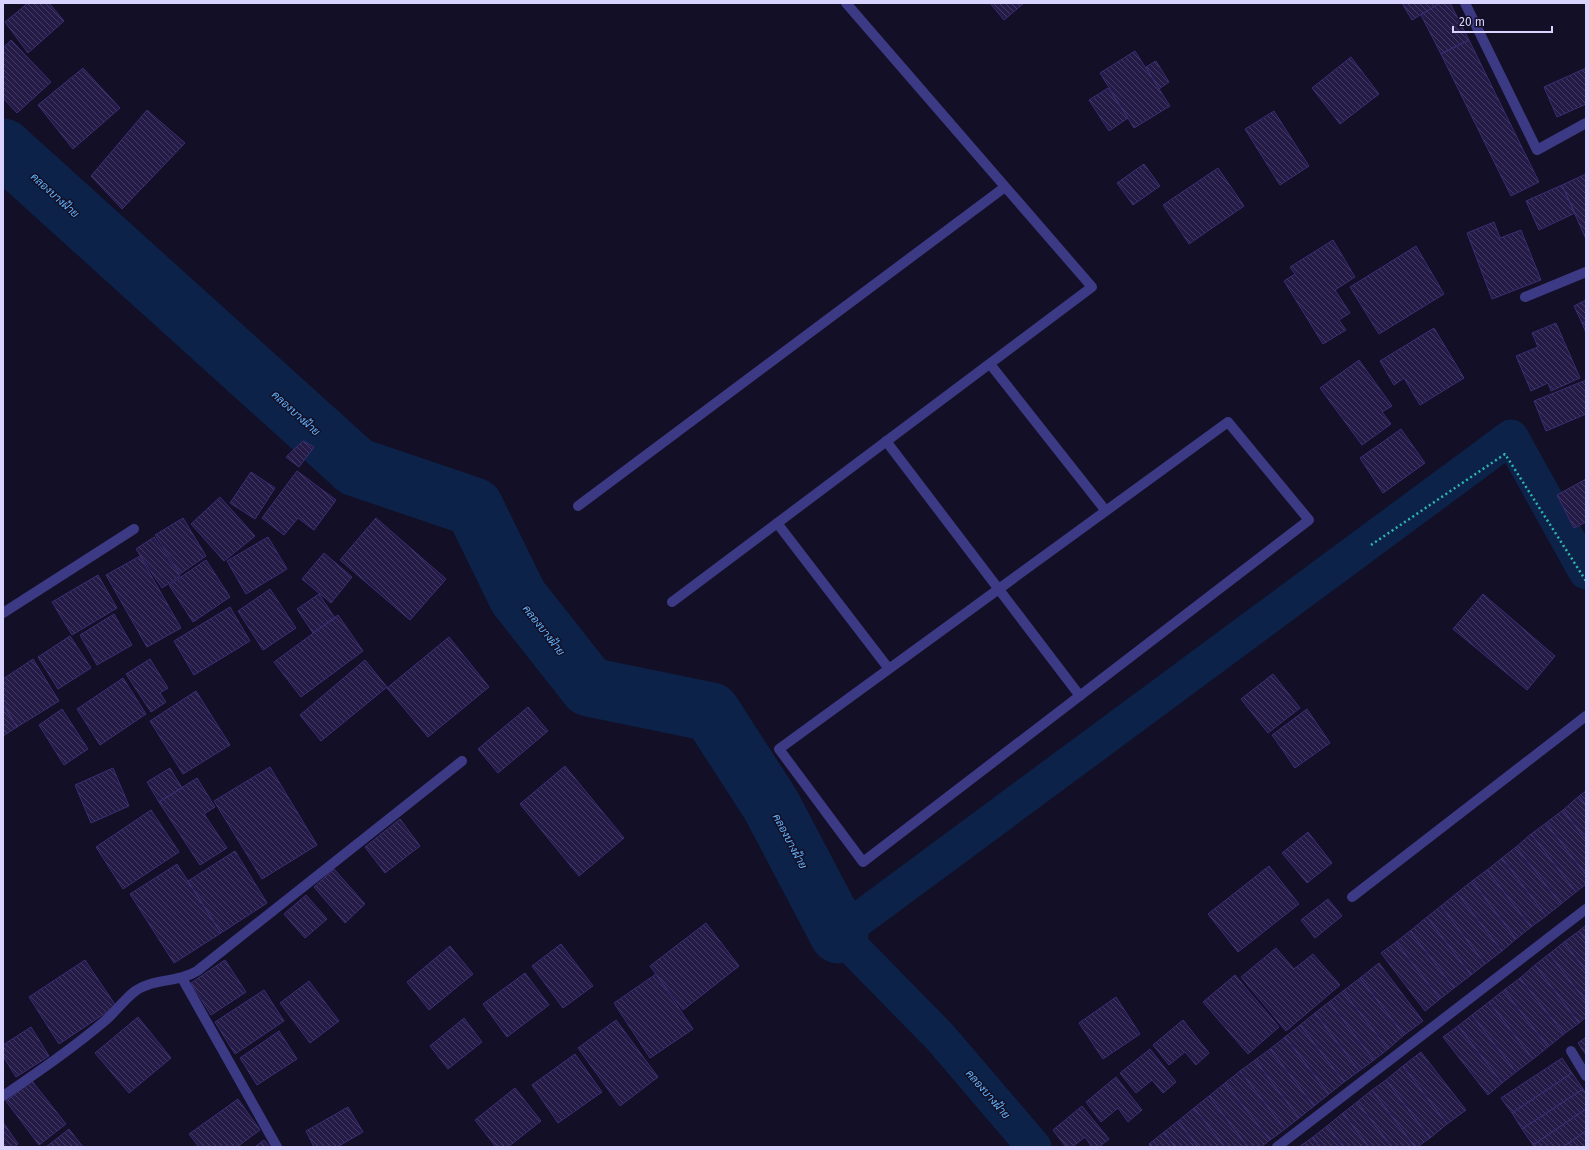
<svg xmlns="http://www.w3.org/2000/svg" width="1589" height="1150" font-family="'Fira Sans',Sarabun,sans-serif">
<defs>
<pattern id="building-back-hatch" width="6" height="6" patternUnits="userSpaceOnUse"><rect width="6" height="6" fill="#241b47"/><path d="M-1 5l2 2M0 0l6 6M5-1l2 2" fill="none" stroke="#433b63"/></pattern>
</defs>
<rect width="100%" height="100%" fill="#130f26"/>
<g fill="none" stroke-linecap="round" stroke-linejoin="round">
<path stroke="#0c2248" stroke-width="35" d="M 1034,1147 L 940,1037 L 839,934 L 1511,437 L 1586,572"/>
<path stroke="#0c2248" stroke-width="59" d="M 3,148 L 356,467 L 474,507 L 518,597 L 589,687 L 711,712 L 771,805 L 839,934"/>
</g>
<path fill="url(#building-back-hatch)" stroke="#3b2d73" d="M 28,3 L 49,3 L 64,21 L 28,53 L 5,22 Z
M 990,3 L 1024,3 L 1004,20 Z
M 1402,3 L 1440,3 L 1412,20 Z
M 1440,3 L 1450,3 L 1469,40 L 1441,54 L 1421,15 Z
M 11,40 L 51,82 L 17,113 L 3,98 L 3,48 Z
M 1469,40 L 1539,182 L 1511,196 L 1441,54 Z
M 1135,51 L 1170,106 L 1134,128 L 1100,73 Z
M 1351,57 L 1379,94 L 1340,124 L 1312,88 Z
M 1156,61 L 1169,82 L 1159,89 L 1146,67 Z
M 83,68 L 120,108 L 73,149 L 38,105 Z
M 1586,68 L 1586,104 L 1557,117 L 1544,87 Z
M 1108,88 L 1128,118 L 1109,131 L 1089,100 Z
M 147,110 L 185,143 L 122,209 L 91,176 Z
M 1274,111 L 1309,166 L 1280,185 L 1245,129 Z
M 1144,164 L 1160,186 L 1133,205 L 1117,183 Z
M 1218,168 L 1244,206 L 1189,244 L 1163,205 Z
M 1586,174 L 1586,239 L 1562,185 Z
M 1562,185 L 1575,213 L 1539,230 L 1526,201 Z
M 1494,222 L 1500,238 L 1521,230 L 1541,280 L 1492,299 L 1467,233 Z
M 1333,240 L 1355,277 L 1335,290 L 1350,313 L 1339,320 L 1346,330 L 1323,344 L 1284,281 L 1295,274 L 1290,267 Z
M 1416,246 L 1444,294 L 1379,334 L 1350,287 Z
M 1586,300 L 1586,322 L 1582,323 L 1574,306 Z
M 1586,322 L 1586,333 L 1582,323 Z
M 1556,323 L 1580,378 L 1551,391 L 1548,383 L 1531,391 L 1516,356 L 1538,347 L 1532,333 Z
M 1434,328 L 1464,378 L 1420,405 L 1404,378 L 1394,385 L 1380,361 Z
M 1359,360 L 1392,406 L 1382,412 L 1391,424 L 1362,445 L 1320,388 Z
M 1586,380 L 1586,414 L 1546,431 L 1534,401 Z
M 1401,429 L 1425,463 L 1383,493 L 1360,458 Z
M 303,441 L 314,447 L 299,467 L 286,457 Z
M 297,471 L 336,500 L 314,530 L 298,518 L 284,535 L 262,518 Z
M 251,472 L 275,488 L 255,519 L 230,503 Z
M 1586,479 L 1586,522 L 1574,528 L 1557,495 Z
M 220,497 L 255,536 L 224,561 L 191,524 Z
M 183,518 L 206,556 L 180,574 L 155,535 Z
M 376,518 L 446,579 L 410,620 L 340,560 Z
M 154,537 L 180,576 L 162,588 L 136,549 Z
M 268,537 L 287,569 L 246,594 L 227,561 Z
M 324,553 L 352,577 L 331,603 L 302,579 Z
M 140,556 L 181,628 L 147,647 L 106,575 Z
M 206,560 L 230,597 L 193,622 L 169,585 Z
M 98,575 L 117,608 L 72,635 L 52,602 Z
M 270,589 L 296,628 L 263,650 L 238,611 Z
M 319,594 L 335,618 L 313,633 L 297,609 Z
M 1483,594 L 1555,656 L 1527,690 L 1453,629 Z
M 230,607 L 250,641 L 194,675 L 174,641 Z
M 114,614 L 132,645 L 97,665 L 80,635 Z
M 338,615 L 363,651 L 301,697 L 274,662 Z
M 70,636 L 91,668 L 58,689 L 38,657 Z
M 449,637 L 489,687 L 428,737 L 387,688 Z
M 33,659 L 59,701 L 17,727 L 3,704 L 3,679 Z
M 150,659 L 168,688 L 160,693 L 166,702 L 151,712 L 126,674 Z
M 365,660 L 387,687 L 321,741 L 300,715 Z
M 1273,674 L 1300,708 L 1268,733 L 1241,699 Z
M 123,678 L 146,714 L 100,745 L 77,709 Z
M 196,691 L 230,745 L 183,774 L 150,721 Z
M 3,704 L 17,727 L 3,736 Z
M 528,707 L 548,731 L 498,773 L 478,749 Z
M 62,709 L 88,749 L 64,765 L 39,725 Z
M 1307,709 L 1330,743 L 1295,768 L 1272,735 Z
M 565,766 L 624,838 L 579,876 L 520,804 Z
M 270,767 L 317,845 L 262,879 L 214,801 Z
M 113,768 L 129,806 L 91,823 L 75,785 Z
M 170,768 L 182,788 L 159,802 L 147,782 Z
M 197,778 L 215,807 L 204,814 L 227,848 L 200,865 L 159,802 Z
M 1586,791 L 1586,805 L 1579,796 Z
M 1579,796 L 1586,805 L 1586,840 L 1563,810 Z
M 151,810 L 179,852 L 123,889 L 96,847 Z
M 1563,810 L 1586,840 L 1586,875 L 1546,823 Z
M 400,819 L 420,846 L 385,873 L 365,847 Z
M 1546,823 L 1586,875 L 1586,884 L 1576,892 L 1531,834 Z
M 1308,832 L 1332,863 L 1307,883 L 1282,853 Z
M 1531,834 L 1576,892 L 1561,904 L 1516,847 Z
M 1516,847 L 1561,904 L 1546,916 L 1502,858 Z
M 235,851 L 267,903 L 221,933 L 188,881 Z
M 1502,858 L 1546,916 L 1531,927 L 1487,870 Z
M 177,864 L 221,933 L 174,963 L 130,894 Z
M 1269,866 L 1299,904 L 1238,952 L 1208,914 Z
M 334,869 L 365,904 L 345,923 L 314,887 Z
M 1487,870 L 1531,927 L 1516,939 L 1472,881 Z
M 1472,881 L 1516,939 L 1502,951 L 1457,893 Z
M 1457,893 L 1502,951 L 1485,964 L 1441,906 Z
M 306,895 L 327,919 L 305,938 L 284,914 Z
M 1328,899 L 1342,916 L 1315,938 L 1301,920 Z
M 1441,906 L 1485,964 L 1471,975 L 1427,917 Z
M 1427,917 L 1471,975 L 1454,988 L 1410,931 Z
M 706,923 L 739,966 L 683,1010 L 650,966 Z
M 1586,925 L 1586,940 L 1579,931 Z
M 1410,931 L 1454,988 L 1440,999 L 1396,942 Z
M 1579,931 L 1586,940 L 1586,971 L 1564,942 Z
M 1396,942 L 1440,999 L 1425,1011 L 1381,953 Z
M 1564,942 L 1586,971 L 1586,1001 L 1549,954 Z
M 561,944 L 593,986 L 563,1008 L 532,966 Z
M 450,946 L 473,974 L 429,1010 L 407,982 Z
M 1276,948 L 1294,969 L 1313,954 L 1340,985 L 1286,1031 L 1241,977 Z
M 1549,954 L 1586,1001 L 1586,1017 L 1579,1023 L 1535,965 Z
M 85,960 L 116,1006 L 59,1044 L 29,997 Z
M 225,960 L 246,992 L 211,1015 L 191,983 Z
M 1379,963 L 1423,1021 L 1404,1035 L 1360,978 Z
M 1535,965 L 1579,1023 L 1564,1034 L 1520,978 Z
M 525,973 L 549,1005 L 507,1037 L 483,1004 Z
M 656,974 L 693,1029 L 650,1058 L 614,1003 Z
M 1235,975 L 1279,1027 L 1248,1054 L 1203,1002 Z
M 1360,978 L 1404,1035 L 1388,1049 L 1343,991 Z
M 1520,978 L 1564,1034 L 1548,1047 L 1504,990 Z
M 309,981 L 339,1021 L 310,1043 L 280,1003 Z
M 264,990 L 284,1021 L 235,1054 L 215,1022 Z
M 1504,990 L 1548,1047 L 1533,1059 L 1489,1002 Z
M 1343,991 L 1388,1049 L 1374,1060 L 1329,1002 Z
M 1116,997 L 1140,1034 L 1103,1059 L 1079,1023 Z
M 1329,1002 L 1374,1060 L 1359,1071 L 1315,1013 Z
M 1489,1002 L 1533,1059 L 1516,1072 L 1472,1015 Z
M 1315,1013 L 1359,1071 L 1344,1082 L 1300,1025 Z
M 1472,1015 L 1516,1072 L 1502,1083 L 1458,1026 Z
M 138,1017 L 171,1058 L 129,1093 L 95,1053 Z
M 464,1018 L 482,1042 L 448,1069 L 430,1046 Z
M 616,1020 L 658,1077 L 620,1106 L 578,1048 Z
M 1183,1020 L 1209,1053 L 1196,1065 L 1185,1052 L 1169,1065 L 1153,1045 Z
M 1300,1025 L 1344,1082 L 1329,1094 L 1285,1037 Z
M 1458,1026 L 1502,1083 L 1488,1095 L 1443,1037 Z
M 31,1027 L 49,1056 L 16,1077 L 3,1056 L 3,1045 Z
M 279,1031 L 297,1059 L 257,1085 L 240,1058 Z
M 1285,1037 L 1329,1094 L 1314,1106 L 1270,1049 Z
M 1586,1037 L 1586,1055 L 1578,1043 Z
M 1150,1049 L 1176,1082 L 1163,1093 L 1152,1080 L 1136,1093 L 1120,1073 Z
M 1270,1049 L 1314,1106 L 1299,1118 L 1255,1060 Z
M 1421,1052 L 1466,1110 L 1447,1124 L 1403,1066 Z
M 575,1054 L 602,1092 L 558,1123 L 532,1085 Z
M 1562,1058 L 1572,1073 L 1512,1113 L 1501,1098 Z
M 1255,1060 L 1299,1118 L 1285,1129 L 1240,1071 Z
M 1403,1066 L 1447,1124 L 1430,1138 L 1386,1080 Z
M 1240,1071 L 1285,1129 L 1270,1140 L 1225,1083 Z
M 1572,1073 L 1583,1089 L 1522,1129 L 1512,1113 Z
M 1116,1077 L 1142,1110 L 1128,1122 L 1118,1108 L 1101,1122 L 1086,1102 Z
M 1386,1080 L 1430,1138 L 1417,1147 L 1415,1147 L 1372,1090 Z
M 32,1081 L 66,1124 L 39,1145 L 6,1101 Z
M 1225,1083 L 1270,1140 L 1261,1147 L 1248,1147 L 1209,1096 Z
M 515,1088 L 541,1121 L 508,1147 L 496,1147 L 475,1120 Z
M 1583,1089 L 1586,1094 L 1586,1109 L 1533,1145 L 1522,1129 Z
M 1372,1090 L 1415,1147 L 1392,1147 L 1357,1102 Z
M 1209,1096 L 1248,1147 L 1225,1147 L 1194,1108 Z
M 238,1099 L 260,1130 L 237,1147 L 199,1147 L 189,1134 Z
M 1357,1102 L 1392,1147 L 1369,1147 L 1343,1113 Z
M 1082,1106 L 1109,1139 L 1099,1147 L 1092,1147 L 1085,1137 L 1072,1147 L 1066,1147 L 1053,1130 Z
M 348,1107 L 363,1132 L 337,1147 L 314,1147 L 306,1131 Z
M 1194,1108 L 1225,1147 L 1198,1147 L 1178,1121 Z
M 1586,1109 L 1586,1131 L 1563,1147 L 1534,1147 L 1533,1145 Z
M 1343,1113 L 1369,1147 L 1344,1147 L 1327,1126 Z
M 1178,1121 L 1198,1147 L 1175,1147 L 1164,1132 Z
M 3,1122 L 18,1144 L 14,1147 L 3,1147 Z
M 1327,1126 L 1344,1147 L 1320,1147 L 1313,1137 Z
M 69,1129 L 83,1147 L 46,1147 Z
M 1586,1131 L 1586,1147 L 1563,1147 Z
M 1164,1132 L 1175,1147 L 1151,1147 L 1149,1144 Z
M 1313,1137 L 1320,1147 L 1299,1147 Z
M 264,1140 L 270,1147 L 255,1147 Z"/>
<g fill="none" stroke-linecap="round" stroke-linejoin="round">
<path stroke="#2fb8b0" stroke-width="2.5" stroke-dasharray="2 3" stroke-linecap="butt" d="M 1371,545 L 1505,454 L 1586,581"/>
<path stroke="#3d3a85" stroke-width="10" d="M 3,613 L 134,529
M 1352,897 L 1586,716"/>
<path stroke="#3d3a85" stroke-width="10" d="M 1465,3 L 1537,150 L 1586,123
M 1525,297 L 1586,272
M 990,364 L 1106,511
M 1228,422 L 1309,520 L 863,862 L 779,749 Z
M 886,441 L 1080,696
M 578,506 L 1005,187
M 777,523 L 889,669
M 672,602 L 1092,287 L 846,3
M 182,978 L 277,1147
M 1571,1051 L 1586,1076
M 3,1096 C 38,1072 73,1048 106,1020 C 116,1011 124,1000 134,992 C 152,978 178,983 197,971 L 462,761
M 1277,1147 L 1586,909"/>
</g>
<g text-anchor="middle" stroke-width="3" stroke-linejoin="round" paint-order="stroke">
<g font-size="11" font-style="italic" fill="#62b6ff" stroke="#130f26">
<text transform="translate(55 195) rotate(42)" y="4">คลองบางฝ้าย</text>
<text transform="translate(296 413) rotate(42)" y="4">คลองบางฝ้าย</text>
<text transform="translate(544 630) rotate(52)" y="4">คลองบางฝ้าย</text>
<text transform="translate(790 841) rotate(62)" y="4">คลองบางฝ้าย</text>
<text transform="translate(988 1094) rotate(49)" y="4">คลองบางฝ้าย</text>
</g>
</g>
<rect width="1589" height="1150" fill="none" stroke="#d9d4ff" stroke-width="8"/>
<path d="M1453 26v6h99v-6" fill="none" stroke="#d9d4ff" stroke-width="2"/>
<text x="1459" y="26" font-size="12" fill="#d9d4ff" stroke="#130f26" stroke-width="3" paint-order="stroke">20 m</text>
</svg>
